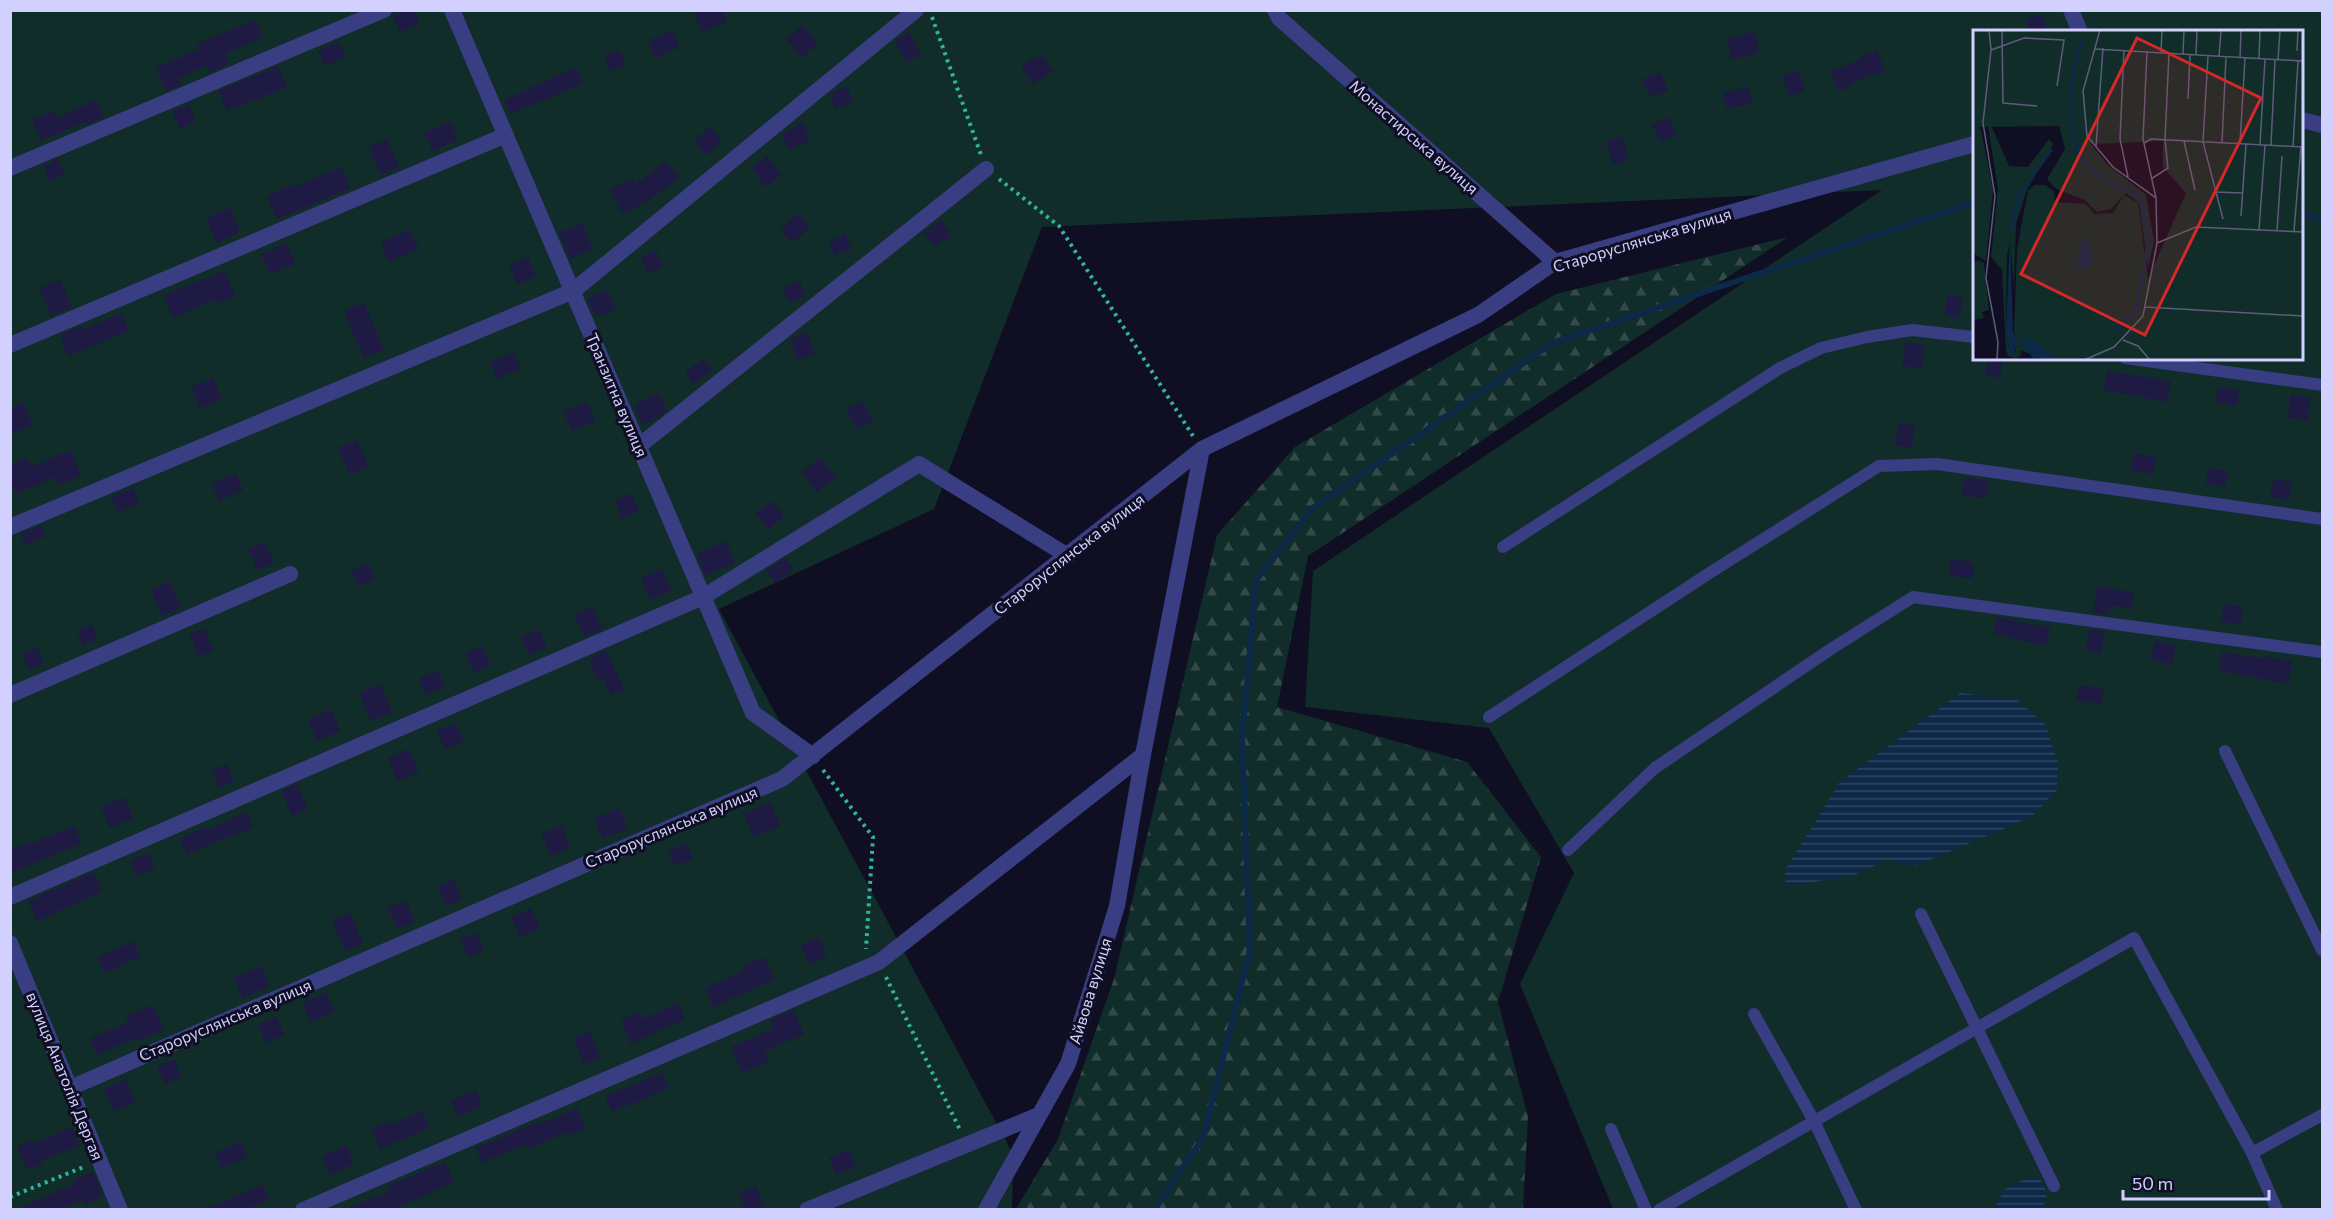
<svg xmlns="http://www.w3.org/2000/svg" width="2333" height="1220" font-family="Commissioner,sans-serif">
<defs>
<pattern id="forest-firs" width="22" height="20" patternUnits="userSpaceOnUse" patternTransform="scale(1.5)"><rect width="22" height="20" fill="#112d29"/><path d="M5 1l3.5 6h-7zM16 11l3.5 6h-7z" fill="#334a49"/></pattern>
<pattern id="water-rules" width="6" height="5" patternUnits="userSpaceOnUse" patternTransform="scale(1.5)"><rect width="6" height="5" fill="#0d2948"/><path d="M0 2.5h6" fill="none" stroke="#2f4763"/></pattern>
</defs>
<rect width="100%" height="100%" fill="#0f0e23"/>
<path fill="url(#forest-firs)" d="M 1788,237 L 1308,556 L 1277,707 L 1467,762 L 1541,857 L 1498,1002 L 1528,1117 L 1523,1209 L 1016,1209 L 1058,1139 L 1114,979 L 1217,535 L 1295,447 L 1556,294 Z"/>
<path fill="#112d29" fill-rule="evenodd" d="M 10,11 L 2322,11 L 2322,1209 L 1613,1209 L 1520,984 L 1574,873 L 1489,728 L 1305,707 L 1313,571 L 1882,190 L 1042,227 L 934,509 L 719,609 L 1013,1154 L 1012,1209 L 11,1209 ZM 1974,32 L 2302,32 L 2302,358 L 1974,358 Z"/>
<path fill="url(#water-rules)" d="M 1960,693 L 2017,700 L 2045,724 L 2058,763 L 2057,790 L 2031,817 L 1916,866 L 1887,860 L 1852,876 L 1786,886 L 1785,870 L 1840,782 Z
M 2026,1178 L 2040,1178 L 2047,1193 L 2043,1209 L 1994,1209 L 2004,1190 Z"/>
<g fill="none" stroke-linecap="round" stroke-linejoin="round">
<path stroke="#0d2948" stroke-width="6" d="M 2302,212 L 2322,221
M 1154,1210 L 1203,1138 L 1250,950 L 1242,739 L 1256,580 L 1313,508 L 1554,342 L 1974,202"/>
</g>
<path fill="#1e1a44" d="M 405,10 L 414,10 L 420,24 L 400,32 L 393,16 Z
M 693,10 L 722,10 L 727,22 L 702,32 Z
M 2042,14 L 2048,32 L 2030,32 L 2026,19 Z
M 255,20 L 263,37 L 225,54 L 229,64 L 210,72 L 206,66 L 178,79 L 181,85 L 166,91 L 156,68 L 199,49 L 197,44 Z
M 802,25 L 818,43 L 802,57 L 786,39 Z
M 673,30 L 680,47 L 655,58 L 648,41 Z
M 909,32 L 921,55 L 906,62 L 895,41 Z
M 1755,32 L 1759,53 L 1731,59 L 1727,38 Z
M 339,42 L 345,57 L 325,66 L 318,51 Z
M 619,49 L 626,65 L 610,72 L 604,56 Z
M 1877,50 L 1885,71 L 1851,83 L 1853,86 L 1838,91 L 1830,71 L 1860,60 L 1859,57 Z
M 1042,54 L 1053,72 L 1032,84 L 1021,66 Z
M 278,66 L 287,87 L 227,111 L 218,91 Z
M 576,67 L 583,84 L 510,114 L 504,100 Z
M 1799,71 L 1805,90 L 1789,96 L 1782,76 Z
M 1660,72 L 1668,90 L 1651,97 L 1642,80 Z
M 847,86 L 853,102 L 835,109 L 830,94 Z
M 1748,87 L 1752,103 L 1727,109 L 1723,93 Z
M 96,100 L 103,117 L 86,125 L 85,122 L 41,141 L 32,120 L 53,111 L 56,118 Z
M 189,104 L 196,121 L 180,129 L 172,111 Z
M 1668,117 L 1677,134 L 1661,142 L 1652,125 Z
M 450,122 L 458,140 L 432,151 L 424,133 Z
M 802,122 L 810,140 L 789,150 L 782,134 Z
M 710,127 L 722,141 L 706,155 L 694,141 Z
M 1622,136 L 1629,160 L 1613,164 L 1606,141 Z
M 387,139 L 399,167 L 381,175 L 368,147 Z
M 767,156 L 782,175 L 766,187 L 752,168 Z
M 58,159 L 65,174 L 50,181 L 43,166 Z
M 666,161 L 679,178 L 648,201 L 623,214 L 610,190 L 632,178 L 636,184 Z
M 341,167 L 351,188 L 277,219 L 267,196 L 292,185 L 293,188 Z
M 230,208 L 240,232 L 217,243 L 206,218 Z
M 799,214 L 810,228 L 791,243 L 780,229 Z
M 941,220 L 951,236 L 933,246 L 924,232 Z
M 582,223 L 593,249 L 570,259 L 559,233 Z
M 410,230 L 419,249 L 389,262 L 381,242 Z
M 845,234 L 852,248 L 835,256 L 828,242 Z
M 286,243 L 295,264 L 270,275 L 261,254 Z
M 656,250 L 663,266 L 648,273 L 641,257 Z
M 528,257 L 536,276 L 517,284 L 509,265 Z
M 224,271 L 236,296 L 217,304 L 215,299 L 173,318 L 163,296 Z
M 60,279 L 72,307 L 51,316 L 39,288 Z
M 800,281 L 806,296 L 789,303 L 783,287 Z
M 607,290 L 616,309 L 596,317 L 587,298 Z
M 1948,294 L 1963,297 L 1959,318 L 1944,315 Z
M 364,303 L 384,350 L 364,358 L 344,311 Z
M 121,313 L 129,331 L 68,356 L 60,335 L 81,326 L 82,330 Z
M 807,332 L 815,354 L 797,360 L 790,339 Z
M 1906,342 L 1925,345 L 1921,369 L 1902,365 Z
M 514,352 L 521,368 L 497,379 L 490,362 Z
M 1988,358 L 2003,358 L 2000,378 L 1985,375 Z
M 703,359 L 712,371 L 693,384 L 685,372 Z
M 2107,371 L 2171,381 L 2167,402 L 2104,390 Z
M 213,378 L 222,399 L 200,408 L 191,387 Z
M 2218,387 L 2239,390 L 2236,406 L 2216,402 Z
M 659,393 L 667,411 L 643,426 L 634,404 Z
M 2291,394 L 2311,398 L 2307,421 L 2287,417 Z
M 862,401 L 873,420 L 856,429 L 846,410 Z
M 23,402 L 33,425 L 10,435 L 10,408 Z
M 587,402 L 595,421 L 572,431 L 564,412 Z
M 1899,423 L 1915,426 L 1911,448 L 1895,445 Z
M 357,440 L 369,467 L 350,475 L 338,448 Z
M 71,450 L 81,475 L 59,485 L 55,477 L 16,494 L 10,483 L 10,465 L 27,457 L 31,467 Z
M 2134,453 L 2156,457 L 2153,474 L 2131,471 Z
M 822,458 L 836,478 L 816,492 L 802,471 Z
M 2208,468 L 2228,471 L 2225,487 L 2206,484 Z
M 236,473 L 243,490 L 219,501 L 212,484 Z
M 1965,477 L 1989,482 L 1986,499 L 1962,495 Z
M 2274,479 L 2292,482 L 2289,500 L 2270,497 Z
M 133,488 L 139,503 L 118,512 L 111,497 Z
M 631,493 L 639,511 L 622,519 L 615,501 Z
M 773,501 L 784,517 L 768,529 L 756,513 Z
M 41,525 L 46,536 L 25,545 L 20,534 Z
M 726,541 L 735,563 L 706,576 L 696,554 Z
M 265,542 L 274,563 L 257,570 L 248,549 Z
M 786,558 L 794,569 L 775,583 L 766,570 Z
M 1951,559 L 1975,563 L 1972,579 L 1949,575 Z
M 368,563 L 375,579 L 358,586 L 351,571 Z
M 662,569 L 672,591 L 650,600 L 641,578 Z
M 170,581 L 181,608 L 162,616 L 151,590 Z
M 2097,586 L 2134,593 L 2132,609 L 2110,605 L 2108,615 L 2093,613 Z
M 2224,604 L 2243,607 L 2240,625 L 2221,621 Z
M 593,607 L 603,629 L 584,637 L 574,615 Z
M 1997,617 L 2050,628 L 2047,646 L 1994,634 Z
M 92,624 L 98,639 L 83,645 L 77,631 Z
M 204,628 L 214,650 L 199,656 L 189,634 Z
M 2090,629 L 2105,631 L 2101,654 L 2086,651 Z
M 539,630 L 547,648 L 529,655 L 521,637 Z
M 2154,641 L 2176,645 L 2172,664 L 2151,660 Z
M 482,646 L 491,666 L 474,673 L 465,653 Z
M 37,647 L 44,663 L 29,670 L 22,654 Z
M 606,650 L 624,690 L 611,696 L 603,678 L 598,681 L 589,662 L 594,660 L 593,656 Z
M 2222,652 L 2264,659 L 2265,656 L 2292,661 L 2288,684 L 2219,671 Z
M 438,670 L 445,687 L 426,695 L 419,679 Z
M 380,684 L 392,712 L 371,721 L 359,693 Z
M 2079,685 L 2104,689 L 2101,704 L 2076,700 Z
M 331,710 L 340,731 L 317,741 L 308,720 Z
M 456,723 L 464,741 L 445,749 L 437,731 Z
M 409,749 L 419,772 L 398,781 L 388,758 Z
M 227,764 L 234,781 L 219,788 L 212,770 Z
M 297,784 L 308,809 L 292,816 L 281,791 Z
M 124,797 L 133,818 L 110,828 L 101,807 Z
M 770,802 L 780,826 L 754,837 L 744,814 Z
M 619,808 L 628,828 L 603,839 L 594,818 Z
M 246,812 L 253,828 L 238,835 L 237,833 L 187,854 L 180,838 L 206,827 L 207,830 Z
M 561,825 L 570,847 L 551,856 L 541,834 Z
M 74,826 L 82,843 L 10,873 L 10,850 L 30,842 L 31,844 Z
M 687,843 L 693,858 L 675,866 L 668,851 Z
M 148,853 L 155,868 L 136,876 L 130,861 Z
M 94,872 L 102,892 L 37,921 L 28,901 Z
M 453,879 L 462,900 L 446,906 L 438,886 Z
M 406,901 L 415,921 L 397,929 L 388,908 Z
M 531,908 L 540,928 L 520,937 L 511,917 Z
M 350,913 L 363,943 L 345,951 L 332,921 Z
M 476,932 L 484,951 L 469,958 L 460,939 Z
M 819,937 L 827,956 L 809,964 L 801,945 Z
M 134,941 L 140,957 L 104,973 L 97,958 Z
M 764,957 L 774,980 L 713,1007 L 705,988 L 744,971 L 742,966 Z
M 261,966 L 270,986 L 243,998 L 234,978 Z
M 326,993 L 334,1012 L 311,1022 L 303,1003 Z
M 678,1003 L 685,1019 L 631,1044 L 621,1020 L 640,1012 L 643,1019 Z
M 153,1005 L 164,1030 L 137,1041 L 136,1038 L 97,1055 L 90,1039 L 129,1022 L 126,1016 Z
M 793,1010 L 804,1034 L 764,1051 L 769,1061 L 742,1073 L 731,1047 L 774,1029 L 770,1020 Z
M 276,1016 L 284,1035 L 266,1043 L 258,1024 Z
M 590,1031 L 601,1057 L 584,1064 L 573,1038 Z
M 174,1059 L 181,1077 L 165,1084 L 157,1067 Z
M 662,1073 L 669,1088 L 612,1112 L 605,1096 Z
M 126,1079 L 136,1102 L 114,1111 L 104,1089 Z
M 476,1090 L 483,1106 L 458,1117 L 451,1101 Z
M 577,1108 L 586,1128 L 570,1135 L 568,1132 L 528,1149 L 525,1144 L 482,1163 L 476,1148 L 540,1121 L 541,1124 Z
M 422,1111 L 429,1128 L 380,1149 L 371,1129 L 390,1121 L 391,1125 Z
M 72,1127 L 80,1145 L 41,1161 L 42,1164 L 27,1170 L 17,1146 L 31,1140 L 33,1144 Z
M 241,1141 L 247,1157 L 221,1168 L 215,1153 Z
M 346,1145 L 354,1164 L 330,1175 L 322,1156 Z
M 849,1149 L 856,1166 L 836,1175 L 829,1158 Z
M 445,1162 L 454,1182 L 394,1209 L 347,1209 L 389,1191 L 388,1186 Z
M 93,1172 L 103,1196 L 84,1205 L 82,1200 L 61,1209 L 16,1209 L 75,1184 L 73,1180 Z
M 263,1185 L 269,1199 L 246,1209 L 206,1209 Z
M 756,1186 L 764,1204 L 751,1209 L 745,1209 L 738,1193 Z"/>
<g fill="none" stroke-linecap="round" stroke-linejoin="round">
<path stroke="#2fb49f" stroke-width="4" stroke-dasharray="3 4.5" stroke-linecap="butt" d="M 932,17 L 981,155
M 999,179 L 1059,226 L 1193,436
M 823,770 L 873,837 L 866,949
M 886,977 L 960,1130
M 10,1197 L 86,1166"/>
<path stroke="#393d82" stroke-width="12" d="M 2125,358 L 2322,385
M 1503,547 L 1780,368 L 1821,348 L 1867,337 L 1912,330 L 1974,337
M 1489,717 L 1708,574 L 1879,466 L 1937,464 L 2322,519
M 2225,751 L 2322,950
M 1568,850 L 1655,768 L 1831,649 L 1913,597 L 2322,652
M 1921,914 L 2054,1186
M 1754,1014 L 1814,1121 L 1856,1210
M 1611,1129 L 1646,1210
M 2252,1153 L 2322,1115
M 1659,1210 L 2134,938 L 2252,1153 L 2277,1210"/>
<path stroke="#393d82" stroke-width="16" d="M 452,10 L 753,713 L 813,756
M 1275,10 L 1279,18 L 1555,262
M 2071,10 L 2080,32
M 2302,120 L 2322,125
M 10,168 L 384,10
M 10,345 L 506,135
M 639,446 L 986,169
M 10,527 L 573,291 L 916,10
M 10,695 L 290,574
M 10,897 L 703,597 L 919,464 L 1068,556
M 10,943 L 120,1210
M 70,1088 L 782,779 L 1202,449
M 303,1210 L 879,962 L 1143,755
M 807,1210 L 1039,1115
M 986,1210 L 1068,1064 L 1117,906 L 1143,755 L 1202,449 L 1478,315 L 1555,262 L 1974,144"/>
</g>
<g text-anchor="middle" stroke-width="6" stroke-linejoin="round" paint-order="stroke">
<g font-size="16" fill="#d1d0ff" stroke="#0f0e23">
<text transform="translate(1414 137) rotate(41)" y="6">Монастирська вулиця</text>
<text transform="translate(1642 240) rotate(-17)" y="6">Староруслянська вулиця</text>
<text transform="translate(617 395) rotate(67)" y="6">Транзитна вулиця</text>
<text transform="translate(1069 554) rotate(-38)" y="6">Староруслянська вулиця</text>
<text transform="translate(671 827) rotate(-23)" y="6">Староруслянська вулиця</text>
<text transform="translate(1090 991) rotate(-73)" y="6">Айвова вулиця</text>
<text transform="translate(225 1020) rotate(-23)" y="6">Староруслянська вулиця</text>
<text transform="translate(65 1076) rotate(68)" y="6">вулиця Анатолія Дергая</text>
</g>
</g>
<g transform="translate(1973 30)">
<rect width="330" height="330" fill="#0f0e23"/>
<path d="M 13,84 L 36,136 L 55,137 L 76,109 L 80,114 L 54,160 L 43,193 L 41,258 L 37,211 L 34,226 L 33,301 L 35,317 L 43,322 L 40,303 L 45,306 L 48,326 L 43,328 L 35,326 L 33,321 L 29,240 L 18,227 L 25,158 ZM 0,90 L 8,100 L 20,160 L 13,231 L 0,223 ZM 85,90 L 110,104 L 133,133 L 173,165 L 181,211 L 175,238 L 166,173 L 153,163 L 138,179 L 124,182 L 112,170 L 83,159 L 74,149 L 92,119 Z" fill="#112d29"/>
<path d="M 5,230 L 11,233 L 16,280 L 9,282 L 11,288 L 0,290 L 0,233 Z" fill="#112d29"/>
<path d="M 0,0 L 330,0 L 330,330 L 76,330 L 46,320 L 45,306 L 41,303 L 44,219 L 55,160 L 62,155 L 72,155 L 81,161 L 82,172 L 113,174 L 121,184 L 140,183 L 151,165 L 165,173 L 175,249 L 213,163 L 190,137 L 190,111 L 120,114 L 86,96 L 0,97 Z" fill="#112d29"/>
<path d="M 37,202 L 40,303 L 44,311 L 41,325 L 37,324 L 33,304 ZM 109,205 L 117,216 L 120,233 L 113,240 L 104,234 ZM 53,307 L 59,309 L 85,330 L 60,328 L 47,312 Z" fill="#0d2948"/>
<path fill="none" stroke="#0d2948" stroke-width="3" d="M 109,9 L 100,42 L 97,87 L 101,113 L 113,134 L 129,148 L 167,167 L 176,209 L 163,282 L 141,301M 37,202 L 46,166 L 79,119"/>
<path fill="none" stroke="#5d5c7b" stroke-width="1.5" d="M 16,0 L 18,20 L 10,93 L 22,166 L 13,248 L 25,312 L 24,330M 29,0 L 30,73 L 64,76M 122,19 L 330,31M 18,20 L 51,8 L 91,10 L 84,56M 151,20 L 147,109 L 155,147M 174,21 L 170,109 L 183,168M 324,21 L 325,0M 188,22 L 189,0M 210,24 L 211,0M 223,25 L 224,0M 235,26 L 230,112 L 250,189M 246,26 L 248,0M 267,28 L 268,0M 286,29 L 287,0M 305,30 L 307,0M 215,69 L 217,25M 211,111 L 222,160M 171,113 L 178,109 L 330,117M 249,113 L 253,27M 267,113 L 272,28M 287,114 L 292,29M 298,115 L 302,30M 320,116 L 325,31M 123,117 L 130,18M 178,149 L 195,138 L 192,110 L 196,23M 242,162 L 270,163M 268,186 L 273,114M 286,200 L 292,115M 304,201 L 309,126M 321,201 L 328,116M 184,213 L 223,197 L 330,202M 172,277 L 330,286M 150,310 L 165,316 L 177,330M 111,330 L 141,317 L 170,286 L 184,213 L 183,168 L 140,137 L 114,106 L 110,61 L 127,0"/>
<path fill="#d62828" fill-opacity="0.15" stroke="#d62828" stroke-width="3" d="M 164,8 L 288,68 L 172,305 L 48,244 Z"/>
<rect width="330" height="330" fill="none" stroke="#d1d0ff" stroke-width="3"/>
</g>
<rect width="2333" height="1220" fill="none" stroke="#d1d0ff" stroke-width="24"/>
<path d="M2123 1190v9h146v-9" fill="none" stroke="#d1d0ff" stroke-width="3"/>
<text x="2132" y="1190" font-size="18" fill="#d1d0ff" stroke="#0f0e23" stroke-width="4.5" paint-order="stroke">50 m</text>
</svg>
